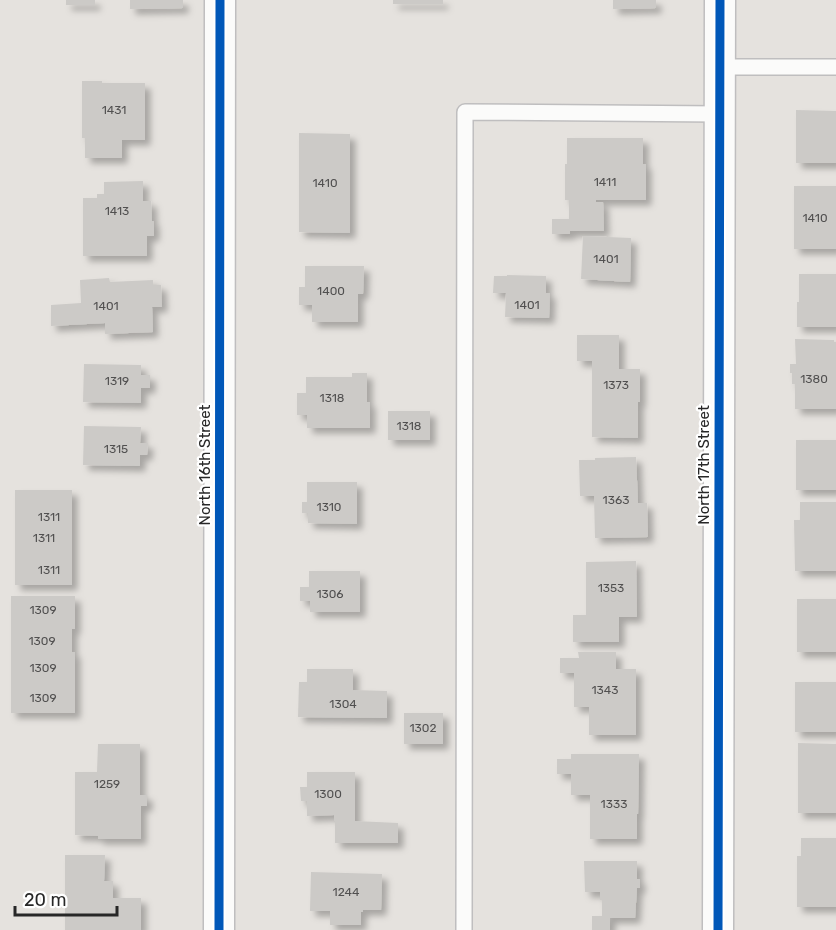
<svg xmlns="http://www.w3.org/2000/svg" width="836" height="930" font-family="Rubik,sans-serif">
<defs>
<filter id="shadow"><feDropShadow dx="5.5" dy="5.5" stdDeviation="3" flood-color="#0004"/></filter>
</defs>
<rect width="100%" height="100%" fill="#e5e2de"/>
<path fill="#cccac7" filter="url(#shadow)" d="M 66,0 L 95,0 L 95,5 L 66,5 Z
M 130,0 L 183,0 L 183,8 L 130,9 Z
M 393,0 L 443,0 L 443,4 L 393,4 Z
M 613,0 L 656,0 L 656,8 L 613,9 Z
M 82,81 L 102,81 L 102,83 L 145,83 L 145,140 L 122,140 L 122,158 L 85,158 L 85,138 L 82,138 Z
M 796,110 L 836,111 L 836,163 L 796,163 Z
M 299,133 L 350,134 L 350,233 L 299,232 Z
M 567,138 L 643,138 L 643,164 L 646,164 L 646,200 L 596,200 L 596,202 L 603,202 L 604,231 L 570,231 L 570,234 L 552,234 L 552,219 L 569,219 L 569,200 L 565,200 L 565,164 L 567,164 Z
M 143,181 L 143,201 L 151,201 L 152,221 L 154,221 L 154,236 L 147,236 L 147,256 L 83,256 L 83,198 L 97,198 L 97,194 L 104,194 L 104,182 Z
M 794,186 L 836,186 L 836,249 L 794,249 Z
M 583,236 L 631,238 L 630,282 L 581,279 Z
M 305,266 L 364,266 L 363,294 L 358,294 L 358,322 L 312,322 L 312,305 L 299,305 L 299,287 L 305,287 Z
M 799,274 L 836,274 L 836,327 L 797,327 L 797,302 L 799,302 Z
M 507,275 L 546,276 L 546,293 L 550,293 L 549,318 L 505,317 L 506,293 L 493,293 L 494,276 L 507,276 Z
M 109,278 L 110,282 L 153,280 L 153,285 L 161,285 L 162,307 L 152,307 L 153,332 L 105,334 L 105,323 L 51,326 L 51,305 L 81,303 L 80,280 Z
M 577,335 L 619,335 L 619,369 L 640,369 L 640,402 L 638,402 L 638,438 L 592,437 L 592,361 L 577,361 Z
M 795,339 L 834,340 L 834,342 L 836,342 L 836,409 L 795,409 L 795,384 L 792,384 L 792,373 L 790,373 L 790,364 L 796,364 Z
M 84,364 L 141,365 L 141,375 L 150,375 L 150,388 L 141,388 L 141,403 L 83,402 Z
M 352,373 L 367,373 L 367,402 L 370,402 L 370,428 L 307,428 L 307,415 L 297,415 L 297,393 L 306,393 L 306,377 L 352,377 Z
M 388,411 L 430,411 L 430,440 L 388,440 Z
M 84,426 L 141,427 L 140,443 L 148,443 L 147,455 L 140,455 L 140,466 L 83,465 Z
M 796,440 L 836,440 L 836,490 L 796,490 Z
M 636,457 L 638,503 L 647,503 L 648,537 L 595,538 L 594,496 L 580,496 L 579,460 L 595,460 L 595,458 Z
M 307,482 L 357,482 L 357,524 L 308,523 L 308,513 L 302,513 L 302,502 L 307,502 Z
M 15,490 L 72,490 L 72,585 L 15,585 Z
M 800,502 L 836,502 L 836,571 L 795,571 L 794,520 L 800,520 Z
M 636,561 L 637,617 L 619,617 L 619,642 L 573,642 L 573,615 L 586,615 L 586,562 Z
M 309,571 L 360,571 L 360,612 L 310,612 L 310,601 L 300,601 L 300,587 L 309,587 Z
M 11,596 L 75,596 L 75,629 L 72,629 L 72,652 L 75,652 L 75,713 L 11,713 Z
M 797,599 L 836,599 L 836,652 L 797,652 Z
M 578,652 L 616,652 L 616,669 L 636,669 L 636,735 L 589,735 L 589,707 L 574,707 L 574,673 L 560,673 L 560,658 L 579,658 Z
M 307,669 L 353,669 L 353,690 L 387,691 L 387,718 L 298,717 L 299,682 L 307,682 Z
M 795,682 L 836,682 L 836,732 L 795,732 Z
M 404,713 L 443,713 L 443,744 L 404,744 Z
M 798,743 L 836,744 L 836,813 L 798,813 Z
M 98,744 L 140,744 L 140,795 L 147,795 L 147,806 L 141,806 L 141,839 L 98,839 L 98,836 L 75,835 L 75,772 L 97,772 Z
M 571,754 L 639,754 L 638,814 L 637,814 L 637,839 L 590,839 L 590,795 L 571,795 L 571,774 L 557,774 L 557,759 L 571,759 Z
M 307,772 L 355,772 L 355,821 L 398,823 L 398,843 L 335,843 L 335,821 L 334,821 L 334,815 L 307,816 L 307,801 L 301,801 L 300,787 L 307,787 Z
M 801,838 L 836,838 L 836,907 L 797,907 L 797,856 L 801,856 Z
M 65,855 L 105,855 L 104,881 L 113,881 L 113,898 L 141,898 L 141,930 L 65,930 Z
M 584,861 L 637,861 L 637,879 L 640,879 L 640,888 L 637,888 L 635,918 L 610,918 L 610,930 L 592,930 L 592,916 L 602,916 L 602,900 L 600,900 L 600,892 L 585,892 Z
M 311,872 L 382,874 L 381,910 L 363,910 L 363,912 L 361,912 L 361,925 L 330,925 L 330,911 L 310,911 Z"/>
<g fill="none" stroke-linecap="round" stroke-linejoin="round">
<g stroke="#bfbebf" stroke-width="18">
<path id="service" d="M 720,67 L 836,67
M 464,930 L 465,112 L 720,114"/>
</g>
<g stroke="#bfbebf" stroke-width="33">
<path id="minor" d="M 219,930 L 220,0
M 718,930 L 720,0"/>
</g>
<use href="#service" stroke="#fbfbfa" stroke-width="15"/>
<use href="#minor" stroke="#fbfbfa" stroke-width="30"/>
<g stroke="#fff" stroke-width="13">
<path id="cycleway" d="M 219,930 L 220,0
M 718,930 L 720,0"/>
</g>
<use href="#cycleway" stroke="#0057b8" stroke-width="9"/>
</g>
<g text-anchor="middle" stroke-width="4.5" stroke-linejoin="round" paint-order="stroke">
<g font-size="12" fill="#515050">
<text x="114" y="114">1431</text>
<text x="605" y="186">1411</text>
<text x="325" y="187">1410</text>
<text x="117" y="215">1413</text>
<text x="815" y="222">1410</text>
<text x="606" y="263">1401</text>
<text x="331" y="295">1400</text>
<text x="527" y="309">1401</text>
<text x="106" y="310">1401</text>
<text x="814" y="383">1380</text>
<text x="117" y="385">1319</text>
<text x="616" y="389">1373</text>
<text x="332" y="402">1318</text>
<text x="409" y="430">1318</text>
<text x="116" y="453">1315</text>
<text x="616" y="504">1363</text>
<text x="329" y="511">1310</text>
<text x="49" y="521">1311</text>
<text x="44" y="542">1311</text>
<text x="49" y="574">1311</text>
<text x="611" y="592">1353</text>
<text x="330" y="598">1306</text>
<text x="43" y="614">1309</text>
<text x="42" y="645">1309</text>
<text x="43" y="672">1309</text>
<text x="605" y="694">1343</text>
<text x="43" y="702">1309</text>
<text x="343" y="708">1304</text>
<text x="423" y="732">1302</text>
<text x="107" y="788">1259</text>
<text x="328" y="798">1300</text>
<text x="614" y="808">1333</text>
<text x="346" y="896">1244</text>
</g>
<g font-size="15" fill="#272727" stroke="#fff">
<text transform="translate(205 465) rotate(-90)" y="5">North 16th Street</text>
<text transform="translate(704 465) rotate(-90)" y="5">North 17th Street</text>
</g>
</g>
<path d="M15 906v9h102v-9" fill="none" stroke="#272727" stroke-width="3"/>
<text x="24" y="906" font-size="18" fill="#272727" stroke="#ffffff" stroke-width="4.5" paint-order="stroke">20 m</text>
</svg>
